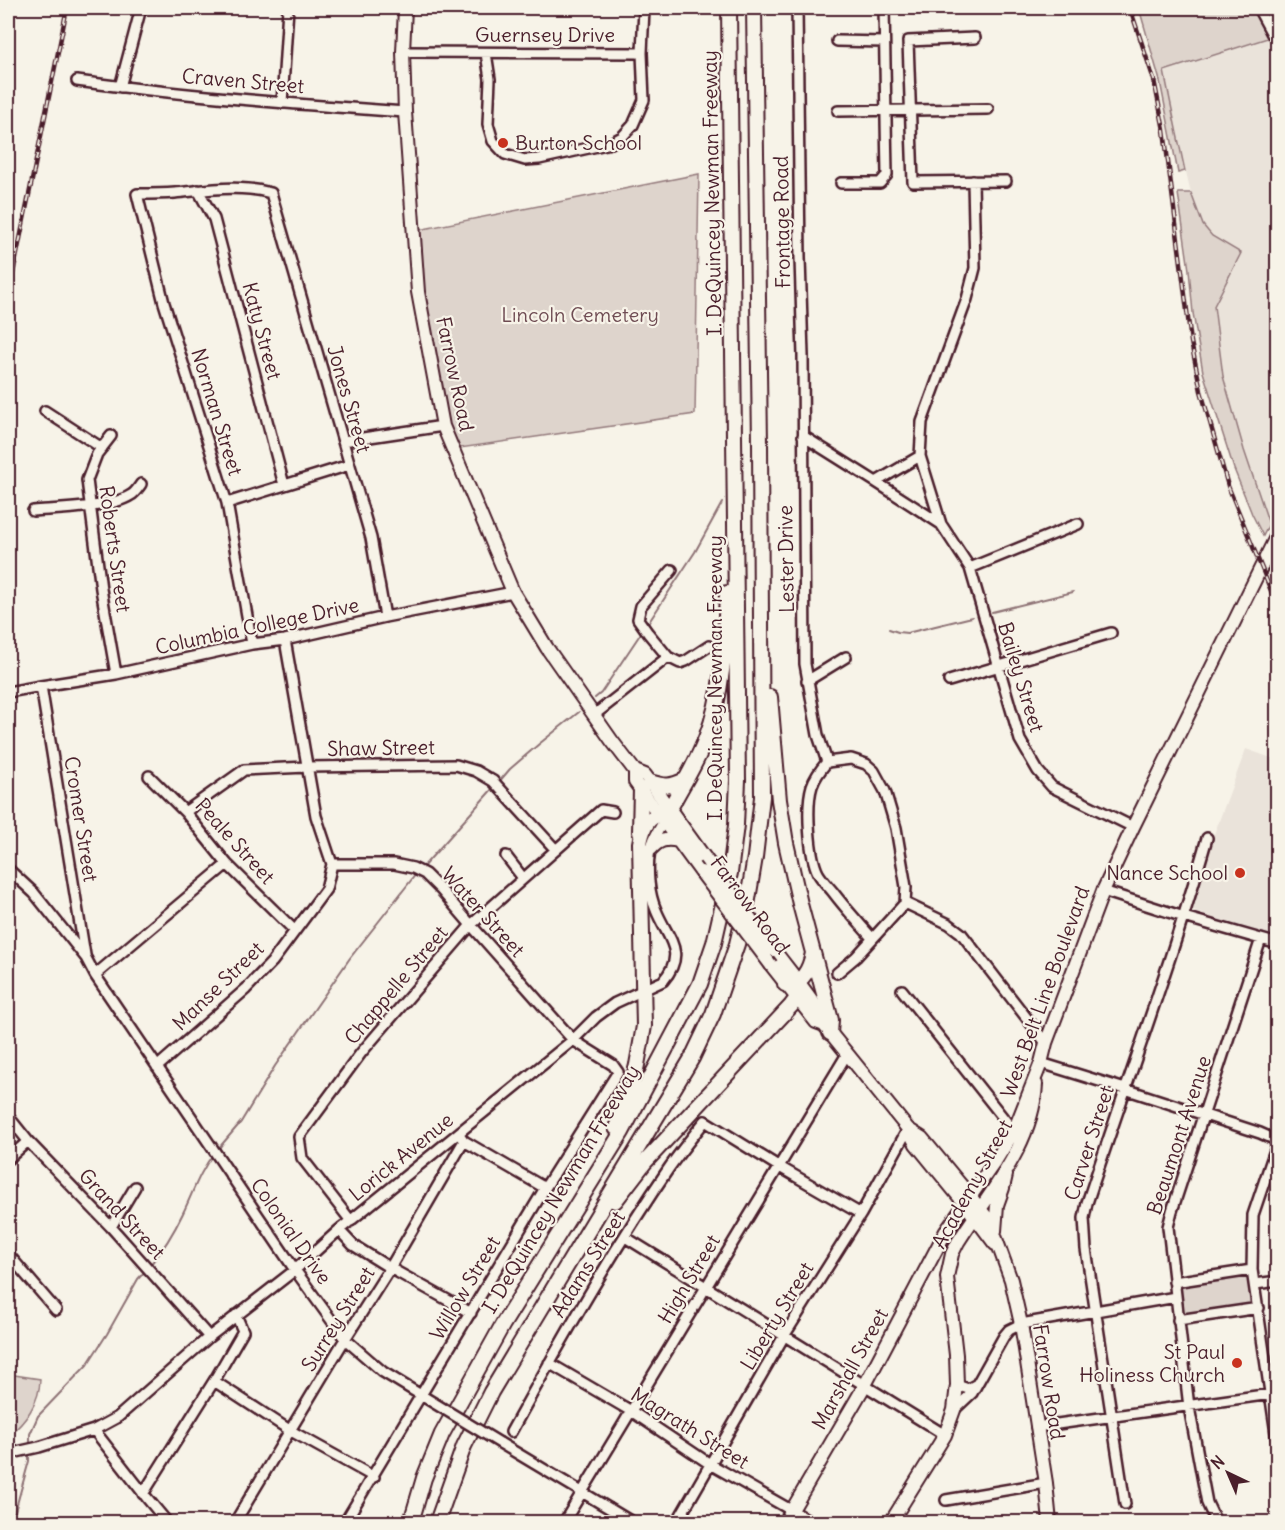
<svg xmlns="http://www.w3.org/2000/svg" width="1285" height="1530" font-family="Delius,sans-serif">
<rect width="100%" height="100%" fill="#f7f3e8"/>
<filter id="ink" filterUnits="userSpaceOnUse"><feTurbulence type="fractalNoise" baseFrequency=".0167" numOctaves="2"/><feDisplacementMap in="SourceGraphic" scale="12" xChannelSelector="R" yChannelSelector="G"/><feConvolveMatrix kernelMatrix="1 2 1 2 8 2 1 2 1" color-interpolation-filters="sRGB"/></filter>
<g filter="url(#ink)">
<path fill="#eae3da" d="M 1277,35 L 1278,506 L 1269,524 L 1244,450 L 1223,376 L 1214,305 L 1241,253 L 1212,236 L 1203,225 L 1191,193 L 1176,129 L 1164,71 Z
M 1246,749 L 1277,760 L 1277,940 L 1190,910 L 1213,837 Z"/>
<path fill="#ded4cc" stroke="#947a7c" stroke-width="1.5" d="M 1139,8 L 1267,8 L 1277,27 L 1277,35 L 1164,71 L 1176,129 L 1185,171 L 1178,173 L 1160,81 Z
M 699,174 L 695,414 L 453,449 L 443,426 L 413,231 Z
M 1178,193 L 1191,193 L 1203,225 L 1212,236 L 1241,253 L 1214,306 L 1223,376 L 1244,450 L 1269,524 L 1263,536 L 1252,514 L 1234,469 L 1203,372 L 1193,313 L 1189,270 Z
M 1249,1273 L 1254,1305 L 1184,1317 L 1178,1283 Z
M 8,1374 L 40,1379 C 40,1402 25,1423 8,1436 Z"/>
<g fill="none" stroke-linecap="round" stroke-linejoin="round">
<path stroke="#8e7275" stroke-width="2" d="M 992,612 L 1073,592
M 647,625 L 695,552 L 722,503
M 889,629 L 898,632 L 907,633 L 972,617
M 595,698 L 601,693 L 643,630
M 498,783 L 510,769 L 539,744 L 579,712
M 422,868 L 494,787
M 218,1149 L 241,1122 L 275,1066 L 350,958 L 416,874
M 150,1265 C 164,1249 174,1232 183,1213 C 193,1192 200,1171 214,1153
M 30,1447 L 30,1434 L 38,1416 L 87,1365 L 107,1334 L 138,1279 L 147,1269
M 12,1522 L 29,1461 L 29,1453"/>
<g stroke="#4a1f2b" stroke-width="14">
<path id="minor" d="M 797,8 L 800,258 L 803,356 L 805,664 L 818,735 L 827,762
M 1258,8 L 1272,34
M 975,38 L 908,41 L 913,182 L 1006,181
M 837,41 L 884,42
M 403,52 L 642,53 L 644,8
M 486,53 L 490,79 L 488,124 L 493,141 L 505,154 L 525,160 L 539,159 L 611,143 L 622,137 L 633,125 L 644,100 L 642,53
M 77,81 C 186,96 296,104 405,112
M 120,87 L 141,8
M 282,103 L 288,8
M 838,111 L 988,109
M 841,183 L 880,183 L 887,175 L 884,8
M 198,190 L 214,219 L 284,485
M 45,411 L 102,448
M 111,436 L 97,454 L 87,480 L 101,589 L 116,674
M 803,436 L 876,482 L 941,524 L 970,568 L 1020,740 L 1038,771 L 1052,787 L 1133,827
M 343,441 L 443,426
M 876,482 L 920,456
M 227,503 L 349,465
M 33,511 C 57,509 112,508 131,495 C 135,493 138,488 141,484
M 941,524 L 920,456 L 922,422 L 967,299 L 975,268 L 973,181
M 970,568 L 1078,524
M 285,640 L 316,816 L 332,864
M 252,644 L 227,503 L 164,303 L 137,194 C 150,194 163,194 175,193 C 207,190 240,184 271,193 L 371,538 L 385,617
M 668,657 L 648,633 L 638,619 L 641,606 L 672,570
M 807,681 L 846,657
M 949,681 L 1111,633
M 41,686 L 85,955
M 8,692 L 41,686 L 116,674 L 252,644 L 285,640 L 385,617 L 513,592
M 594,715 L 668,657 L 680,663 L 686,661 L 709,646
M 149,776 L 185,812 L 227,864 L 295,931
M 185,812 L 244,770 L 307,767 L 456,765 L 476,771 L 493,781 L 556,850
M 506,856 L 523,878
M 332,864 L 394,864 L 413,868 L 425,874 L 441,890 L 471,925 L 573,1040 L 613,1065 L 618,1072 L 545,1188 L 345,1522
M 8,869 L 34,893 L 86,958 L 95,975 L 295,1270 L 345,1339 L 383,1372 L 434,1403
M 1103,891 L 1184,917 L 1278,944
M 905,903 L 949,924 L 961,933 L 1046,1043
M 837,973 L 856,957 L 905,903 L 906,887 L 896,828 L 885,791 L 874,771 L 866,764 L 851,759 L 827,762 C 821,769 815,777 812,786 C 806,805 809,855 818,873 C 822,880 828,886 833,892 C 845,908 859,923 872,938
M 95,975 L 227,864
M 902,990 L 1016,1134
M 1041,1063 L 1125,1089 L 1260,1133 L 1278,1141
M 157,1067 L 246,989 L 272,962 L 326,889 L 332,864
M 8,1116 L 28,1141 L 111,1227 L 209,1337
M 464,1141 L 545,1188
M 1278,1141 L 1253,1215 L 1252,1270 L 1278,1447
M 8,1159 L 28,1141
M 351,1221 L 302,1158 L 299,1137 L 361,1053 L 471,925 L 601,810 L 613,812
M 111,1227 L 135,1187
M 339,1230 L 353,1245 L 390,1268 L 471,1313
M 625,1237 L 945,1435
M 8,1254 L 56,1310
M 1174,1282 L 1252,1270
M 1255,1284 L 1278,1281
M 1178,1320 L 1259,1308
M 549,1363 L 631,1411 L 710,1464 L 812,1522
M 214,1381 L 291,1431 L 374,1477
M 977,1384 L 1004,1336 L 1009,1330 L 1021,1324 L 1176,1297
M 954,1410 L 972,1393 L 977,1384 L 968,1389 L 957,1385
M 1036,1427 L 1278,1393
M 94,1430 L 147,1498 L 167,1522
M 511,1432 C 560,1343 611,1253 669,1168 C 680,1152 693,1136 705,1121 L 778,1166 L 861,1214
M 500,1443 L 632,1522
M 8,1454 L 39,1447 L 94,1430 L 118,1417 L 209,1337 L 295,1270 L 339,1230 L 573,1040 L 596,1017 L 615,1003 L 663,981 C 688,952 667,938 656,910 C 652,901 650,891 649,882 C 648,870 648,852 653,841 C 656,833 662,825 666,817
M 143,1494 L 214,1381 L 243,1331 L 236,1315
M 946,1500 L 1046,1483
M 1125,1504 L 1086,1249 L 1084,1218 L 1087,1203 C 1127,1081 1172,961 1207,838
M 235,1522 L 345,1339 L 390,1268 L 464,1141 L 459,1134
M 564,1522 L 847,1054
M 677,1522 L 784,1336 L 861,1214 L 908,1129
M 1216,1522 L 1207,1503 L 1189,1407 L 1168,1227 L 1172,1211 L 1261,939"/>
</g>
<g stroke="#4a1f2b" stroke-width="16">
<path id="major" d="M 405,8 L 403,52 L 405,112 L 418,292 L 443,426 L 513,592 L 547,648 L 612,741 L 635,771 L 645,775 L 705,858
M 635,771 L 635,782 L 701,872
M 651,849 C 659,840 666,838 678,841
M 774,950 C 786,967 821,1007 824,1025
M 771,965 L 816,1022 L 824,1025 L 908,1129 L 916,1144 L 965,1204 L 995,1244
M 908,1129 L 922,1138 L 970,1196 L 991,1223 L 995,1236 L 1011,1280 L 1021,1324 L 1046,1483 L 1050,1522
M 995,1231 L 997,1205 L 1003,1188 L 1006,1175
M 785,1522 L 865,1385 L 946,1231 L 996,1160 L 1014,1131 L 1041,1063 L 1046,1043 L 1103,891 L 1133,827 L 1278,533
M 891,1522 L 945,1435 L 954,1410 L 957,1385 L 956,1355 L 947,1277 L 952,1254 L 958,1242 C 989,1193 1033,1145 1036,1084"/>
</g>
<g stroke="#4a1f2b" stroke-width="18">
<path id="highway" d="M 770,697 L 779,800 L 786,843 L 800,904 L 831,1020 L 830,1033
M 650,782 C 666,787 670,787 685,780
M 640,832 L 641,789
M 785,984 C 803,985 810,968 813,953
M 616,1128 L 631,1089 L 637,1065 L 644,1026 L 640,843 C 642,832 645,821 655,816 C 666,809 669,812 675,799 C 686,779 698,760 706,738 C 724,692 725,641 727,593
M 615,1201 L 645,1162 L 791,1006 L 797,998 L 797,982
M 411,1522 L 424,1478 L 442,1434 L 503,1324 L 622,1132 L 700,984 L 714,943 L 730,873 L 736,825 L 738,780 L 729,8
M 437,1522 L 464,1446 L 491,1392 L 692,1058 L 713,1014 L 737,944 L 748,899 L 755,857 L 762,797 L 760,443 L 754,8"/>
</g>
<use href="#minor" stroke="#f7f3e8" stroke-width="9"/>
<use href="#major" stroke="#f7f3e8" stroke-width="12"/>
<use href="#highway" stroke="#f7f3e8" stroke-width="14"/>
<g stroke="#4a1f2b" stroke-width="4.5">
<path id="rail" d="M 1130,8 L 1154,80 L 1164,130 L 1191,342 L 1201,391 L 1228,486 L 1278,608
M 8,298 L 67,8"/>
</g>
<use href="#rail" stroke="#f7f3e8" stroke-width="2" stroke-dasharray="7" stroke-linecap="butt"/>
<g stroke="#4a1f2b" stroke-width="14" stroke-linecap="butt">
<path id="minor-bridge" d="M 434,1403 L 500,1443"/>
</g>
<g stroke="#4a1f2b" stroke-width="16" stroke-linecap="butt">
<path id="major-bridge" d="M 705,858 L 774,950
M 701,872 L 771,965"/>
</g>
<use href="#minor-bridge" stroke="#f7f3e8" stroke-width="9"/>
<use href="#major-bridge" stroke="#f7f3e8" stroke-width="12"/>
</g>
</g>
<g fill="#c8321e" stroke="#f7f3e8" stroke-width="2">
<circle cx="503" cy="143" r="6"/>
<circle cx="1240" cy="873" r="6"/>
<circle cx="1237" cy="1363" r="6"/>
</g>
<g text-anchor="middle" stroke-width="4.5" stroke-linejoin="round" paint-order="stroke">
<g font-size="20" fill="#4a1f2b" stroke="#f7f3e8">
<text x="545" y="42">Guernsey Drive</text>
<text transform="translate(243 81) rotate(5)" y="7">Craven Street</text>
<text transform="translate(712 193) rotate(-91)" y="7">I. DeQuincey Newman Freeway</text>
<text transform="translate(782 222) rotate(-91)" y="7">Frontage Road</text>
<text transform="translate(262 331) rotate(75)" y="7">Katy Street</text>
<text transform="translate(455 374) rotate(78)" y="7">Farrow Road</text>
<text transform="translate(349 399) rotate(74)" y="7">Jones Street</text>
<text transform="translate(217 412) rotate(73)" y="7">Norman Street</text>
<text transform="translate(115 549) rotate(82)" y="7">Roberts Street</text>
<text transform="translate(786 559) rotate(-91)" y="7">Lester Drive</text>
<text transform="translate(257 626) rotate(-12)" y="7">Columbia College Drive</text>
<text transform="translate(1021 677) rotate(73)" y="7">Bailey Street</text>
<text transform="translate(715 678) rotate(-90)" y="7">I. DeQuincey Newman Freeway</text>
<text transform="translate(381 748) rotate(-1)" y="7">Shaw Street</text>
<text transform="translate(81 819) rotate(81)" y="7">Cromer Street</text>
<text transform="translate(235 841) rotate(48)" y="7">Peale Street</text>
<text transform="translate(750 905) rotate(53)" y="7">Farrow Road</text>
<text transform="translate(483 912) rotate(48)" y="7">Water Street</text>
<text transform="translate(396 985) rotate(-50)" y="7">Chappelle Street</text>
<text transform="translate(218 986) rotate(-44)" y="7">Manse Street</text>
<text transform="translate(1045 992) rotate(-70)" y="7">West Belt Line Boulevard</text>
<text transform="translate(1179 1135) rotate(-72)" y="7">Beaumont Avenue</text>
<text transform="translate(1089 1143) rotate(-72)" y="7">Carver Street</text>
<text transform="translate(401 1157) rotate(-39)" y="7">Lorick Avenue</text>
<text transform="translate(972 1184) rotate(-61)" y="7">Academy Street</text>
<text transform="translate(561 1189) rotate(-59)" y="7">I. DeQuincey Newman Freeway</text>
<text transform="translate(122 1214) rotate(47)" y="7">Grand Street</text>
<text transform="translate(291 1231) rotate(55)" y="7">Colonial Drive</text>
<text transform="translate(588 1264) rotate(-58)" y="7">Adams Street</text>
<text transform="translate(689 1279) rotate(-59)" y="7">High Street</text>
<text transform="translate(465 1288) rotate(-59)" y="7">Willow Street</text>
<text transform="translate(777 1316) rotate(-59)" y="7">Liberty Street</text>
<text transform="translate(338 1319) rotate(-58)" y="7">Surrey Street</text>
<text transform="translate(850 1369) rotate(-61)" y="7">Marshall Street</text>
<text transform="translate(1049 1382) rotate(81)" y="7">Farrow Road</text>
<text transform="translate(690 1428) rotate(32)" y="7">Magrath Street</text>
</g>
<g font-size="20" fill="#4a1f2b" stroke="#f7f3e8" text-anchor="end">
<text x="515" y="150" text-anchor="start">Burton School</text>
<text x="1228" y="880">Nance School</text>
<text x="1225" y="1359">St Paul<tspan x="1225" dy="23">Holiness Church</tspan></text>
</g>
<g font-size="20" fill="#6f4c53" stroke="#f7f3e8">
<text x="580" y="322">Lincoln Cemetery</text>
</g>
</g>
<rect width="1285" height="1530" fill="none" stroke="#f7f3e8" stroke-width="30"/>
<rect x="15" y="15" width="1255" height="1500" fill="none" stroke="#4a1f2b" stroke-width="2" filter="url(#ink)"/>
<g transform="translate(1228 1473) rotate(316)" stroke="#f7f3e8" stroke-width="4.5" paint-order="stroke">
<path d="M0-4.5L10 22L0 15L-10 22Z" fill="#4a1f2b"/>
<text y="-9" font-size="16" font-weight="bold" text-anchor="middle" fill="#4a1f2b">N</text>
</g>
</svg>
